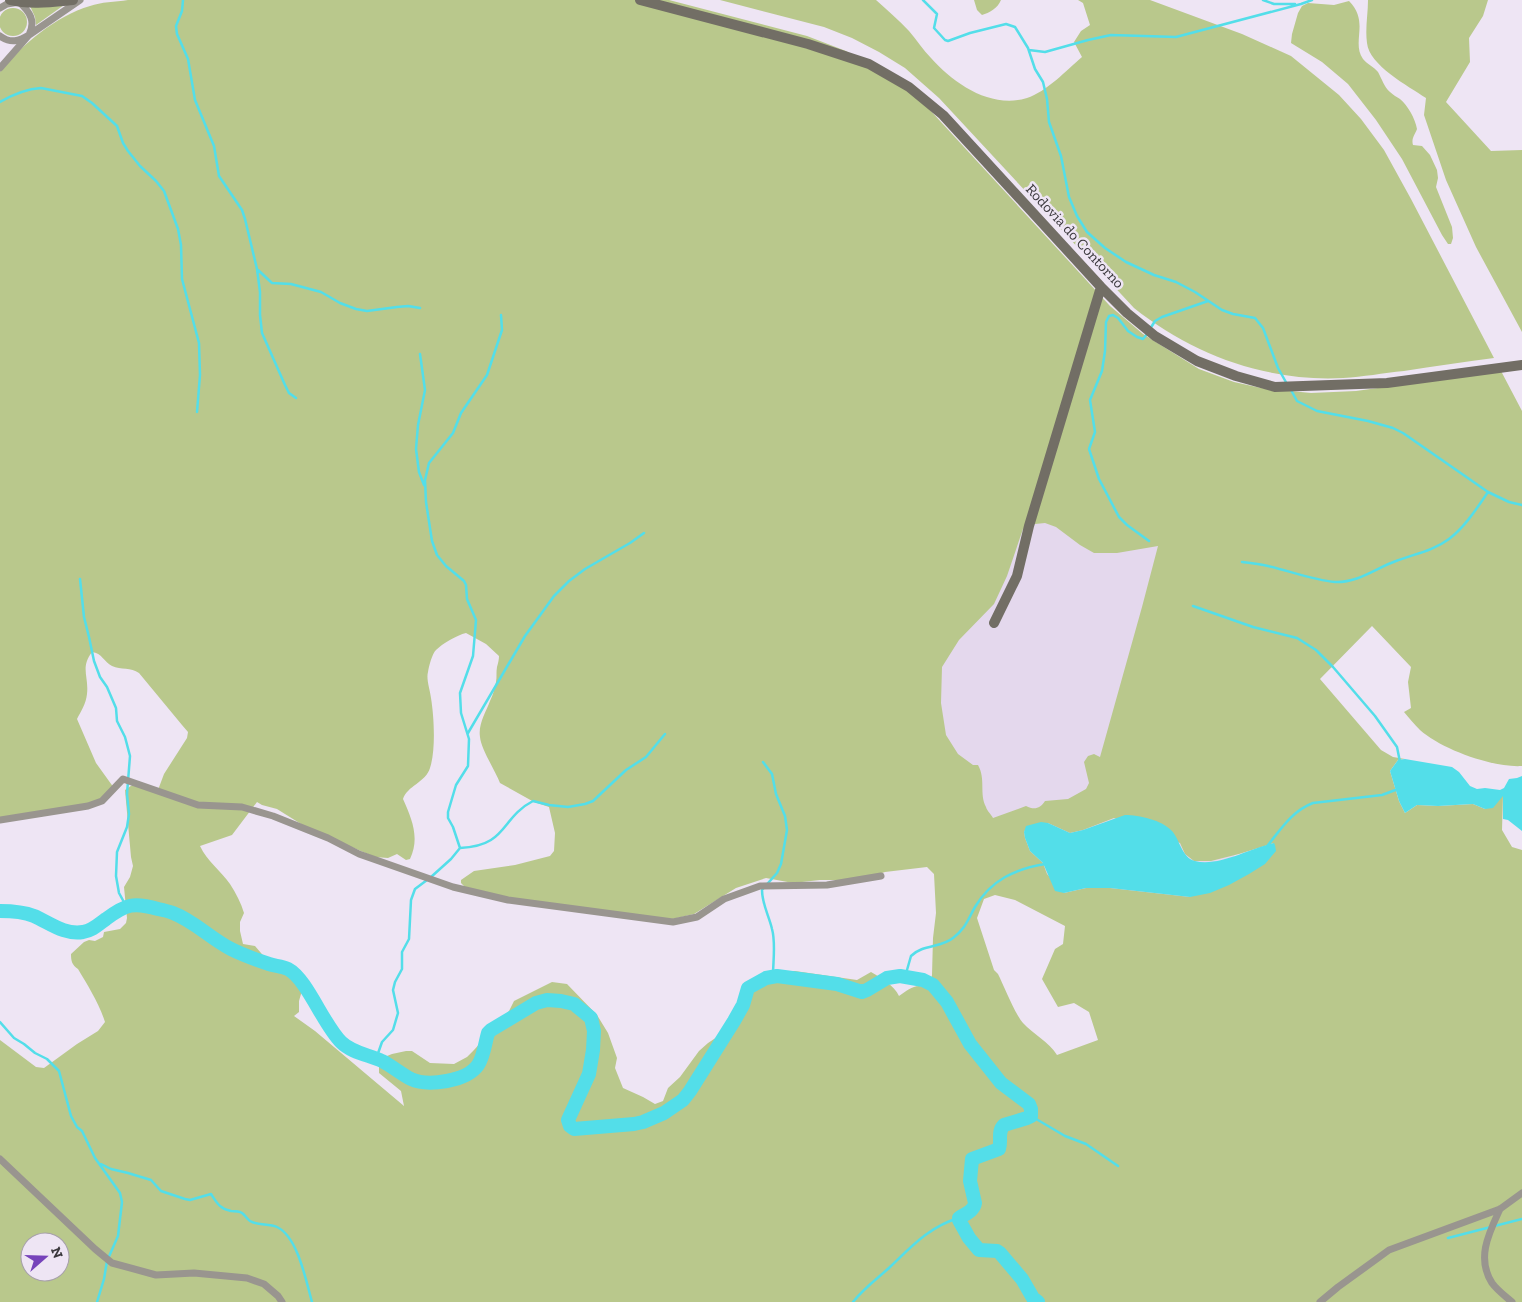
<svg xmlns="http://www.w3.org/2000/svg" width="1522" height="1302" font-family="'Zilla Slab',serif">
<rect width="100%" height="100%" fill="#eee5f4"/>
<path fill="#e4d8ed" d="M 1032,457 L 1175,500 L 1246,925 L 1032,899 L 891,722 Z"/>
<path fill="#b9c88c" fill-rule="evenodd" d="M 128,0 L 669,0 L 807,36 L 846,51 L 893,79 L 929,109 L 1110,306 L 1143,334 L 1199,369 L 1234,382 L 1261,388 L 1311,393 L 1356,391 L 1501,371 L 1522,411 L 1522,766 C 1493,768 1441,749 1420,730 C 1414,724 1409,718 1404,712 L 1411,708 L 1408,682 L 1411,667 L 1372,626 L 1320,679 L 1381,750 L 1393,757 L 1405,759 L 1398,760 L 1390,771 L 1399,801 L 1405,813 L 1417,805 L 1438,806 L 1473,804 L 1485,809 L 1503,795 L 1502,830 L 1512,847 L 1522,850 L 1522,1302 L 0,1302 L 0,1040 L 36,1067 L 44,1068 L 77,1044 L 98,1031 L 105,1022 C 99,1003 88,986 78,969 C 72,965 71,961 71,954 L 84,942 L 89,940 L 95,941 L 103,937 L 104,932 L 120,929 L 126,923 L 127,918 L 124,887 L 130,877 L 133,866 L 131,857 L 125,790 L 138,781 L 158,790 L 164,774 L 187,738 L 188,732 L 182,725 L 139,673 C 131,667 121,670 112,666 C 104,662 102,653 92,652 C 80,668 89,676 87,694 C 86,704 81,711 77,719 L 96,763 L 114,788 L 99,801 L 0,821 L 0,72 C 21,45 56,16 90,6 C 101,2 115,2 128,0 ZM 1045,523 L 1056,527 L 1080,545 L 1094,553 L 1117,553 L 1158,546 L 1142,607 L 1100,757 L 1094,754 L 1088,756 L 1084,762 L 1089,783 L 1086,789 L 1068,799 L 1045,801 C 1040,809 1034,810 1026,806 L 993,818 C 991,814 987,811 986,807 C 979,794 986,779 978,765 L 973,765 L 958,754 L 946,735 L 941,703 L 942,667 L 959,640 L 994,604 L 1007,576 L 1023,529 L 1035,524 ZM 466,633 L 486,644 L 499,656 C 499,660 498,663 497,667 C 496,672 497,677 496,682 C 495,688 493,695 490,701 C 486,712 478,724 480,737 C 481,749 495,770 500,783 L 534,802 L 549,807 L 555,833 L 554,851 L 550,856 L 515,865 L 474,871 L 461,880 L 461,883 L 466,888 L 498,897 L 660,922 L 694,914 L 736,888 L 766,878 L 793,883 L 820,880 L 861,880 L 885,872 L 927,867 L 934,874 L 936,913 L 933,938 L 932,975 L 929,990 C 918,981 909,989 899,996 C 894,985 881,978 871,972 L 857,980 L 795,971 L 782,971 L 774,981 L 759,987 L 754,991 L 734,1020 L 729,1029 L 708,1043 L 699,1051 L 680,1077 L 668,1088 L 663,1101 L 655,1104 L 643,1097 L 623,1088 L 615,1068 L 617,1058 L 608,1033 L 597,1015 L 567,984 L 552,982 L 514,1001 L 509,1011 L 474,1050 L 467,1057 L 454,1064 L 430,1063 L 412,1051 L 406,1051 L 392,1054 L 382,1058 L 379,1064 L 379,1073 L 401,1091 L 404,1106 L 315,1031 L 294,1016 L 299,1012 L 299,1001 L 303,987 L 298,973 L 276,968 L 267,960 L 255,946 L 243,944 L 240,931 L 240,922 L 244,913 C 241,903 236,893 230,884 C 221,871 207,861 200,846 L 232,835 L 257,802 L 262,805 L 277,809 L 309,829 L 375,857 L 388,858 L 397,854 L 406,860 L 410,859 C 420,838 412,819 403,799 C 407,786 426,782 430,768 C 436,750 434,716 431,698 C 430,690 426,679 428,672 C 429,666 432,654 436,650 C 442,644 457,635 466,633 ZM 1114,818 L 1180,843 L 1185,854 L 1194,861 L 1211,861 L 1239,854 L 1274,843 L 1190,897 L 1110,888 L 1086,888 L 1064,893 L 1047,874 L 1043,863 L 1030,851 L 1025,838 L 1024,831 L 1048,823 L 1070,833 L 1083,830 ZM 995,895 L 1015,900 L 1065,926 L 1063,944 L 1055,949 L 1042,979 L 1058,1007 L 1074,1003 L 1089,1012 L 1098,1040 L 1057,1055 C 1049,1042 1033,1034 1023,1023 C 1015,1014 1004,986 998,974 L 994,970 L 977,918 L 984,899 ZM 30,1242 L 60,1242 L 60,1272 L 30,1272 Z
M 720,0 L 876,0 C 887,10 899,20 909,31 C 917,40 923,50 931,58 C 954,84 991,109 1027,98 C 1046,92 1067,70 1082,57 L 1074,42 L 1081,31 L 1090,25 L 1083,3 L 1078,0 L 1150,0 L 1242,34 L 1291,56 L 1339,95 L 1361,119 L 1384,150 L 1411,199 L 1494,358 C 1464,362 1434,366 1404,371 C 1383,373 1363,377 1343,378 C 1267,382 1193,355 1134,308 L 939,98 L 905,68 L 879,52 L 852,38 L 824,27 Z
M 974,0 L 1001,0 C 998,8 989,13 982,15 L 977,10 Z
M 1368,0 L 1488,0 L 1483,16 L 1469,38 L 1470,62 L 1446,102 L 1491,151 L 1522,150 L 1522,332 L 1476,247 L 1446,180 L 1424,115 L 1426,98 C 1408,86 1369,65 1367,43 C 1365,29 1368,14 1368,0 Z
M 1349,1 C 1370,22 1351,42 1363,59 C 1367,64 1374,67 1378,72 C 1382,79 1384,87 1390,92 C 1393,95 1397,97 1400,99 C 1408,106 1415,118 1417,129 C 1415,135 1411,138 1413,145 L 1422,146 L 1430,155 L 1437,170 L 1438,178 L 1436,187 L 1452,227 L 1453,238 L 1451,244 L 1448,244 L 1442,235 L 1402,159 L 1376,120 L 1348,84 L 1322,62 L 1291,43 L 1292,34 L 1298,13 L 1302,6 L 1308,3 L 1334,5 Z
M 64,5 L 36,25 L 35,17 L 30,6 Z
M-1 22a14 14 0 1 1 28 0a14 14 0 1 1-28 0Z"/>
<path fill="#53dee9" d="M 1405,759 L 1452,767 L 1459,772 L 1470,786 L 1477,789 L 1485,788 L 1500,790 L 1504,788 L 1509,779 L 1517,778 L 1522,776 L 1522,831 L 1508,820 L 1503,819 L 1503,796 L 1493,808 L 1485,809 L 1473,804 L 1438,806 L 1417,805 L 1405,813 L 1399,801 L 1390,771 L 1398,760 Z
M 1125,815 C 1139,815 1162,820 1172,831 C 1180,840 1182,858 1195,861 C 1219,867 1250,848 1274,843 L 1275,845 L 1276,851 L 1265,864 L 1249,874 L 1229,885 L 1210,893 L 1190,897 L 1110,888 L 1086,888 L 1064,893 L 1055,891 L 1043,863 L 1030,851 L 1025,838 L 1024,832 L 1026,826 L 1041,822 L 1048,823 L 1070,833 L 1083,830 Z"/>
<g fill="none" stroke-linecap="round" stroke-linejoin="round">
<path stroke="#53dee9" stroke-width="2.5" d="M 183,0 L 182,11 L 176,26 L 177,34 L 188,59 L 195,100 L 214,146 L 219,176 L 242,210 L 245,219 L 257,269 L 260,292 L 260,315 L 262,333 L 285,385 L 289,393 L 296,398
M 923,0 L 937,14 L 934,28 L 945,40 L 948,41 L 970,33 L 1006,24 L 1015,27 L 1028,48 L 1035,69 L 1043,82 L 1047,99 L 1049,122 L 1061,156 L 1069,197 L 1077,216 L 1087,232 L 1105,248 L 1126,262 L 1154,275 L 1176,282 L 1195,292 L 1222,310 L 1233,314 L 1255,318 L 1263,328 L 1278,368 L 1287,384
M 1263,0 L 1274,4 L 1295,4
M 1029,50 L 1045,52 L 1088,40 L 1111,35 L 1176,37 L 1301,4 L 1312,0
M 0,102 C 12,95 26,89 41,88 L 82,96 L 92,103 L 117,126 L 123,143 L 128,151 L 140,166 L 156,181 L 164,191 L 178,229 L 181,245 L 182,279 L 199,343 L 200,375 L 197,412
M 258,270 L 272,283 L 291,284 L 321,292 L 340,303 L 356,309 L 367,311 L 397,307 L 408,306 L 420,308
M 1150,329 L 1155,321 L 1162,317 L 1208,301
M 1147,334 L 1143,339 L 1137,337 L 1128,331 L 1118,318 L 1113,315 L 1109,316 L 1106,322 L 1105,351 L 1102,371 L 1090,400 L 1095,432 L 1089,449 L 1099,479 L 1119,517 L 1127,525 L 1149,541
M 420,354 L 425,390 L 418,425 L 416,449 L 419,472 L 424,485
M 1291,390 L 1297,401 L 1317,411 L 1368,421 L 1393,428 L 1403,433 L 1488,492 L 1509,502 L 1522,505
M 1242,562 C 1251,563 1260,564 1268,566 C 1290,571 1313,580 1335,582 C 1358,583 1376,568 1396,561 C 1414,554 1433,551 1449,539 C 1465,527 1477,508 1488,492
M 80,579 L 84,617 L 89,637 L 94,661 L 100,677 L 107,687 L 116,708 L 117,721 L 125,737 L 130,756 L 127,794 L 129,814 L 127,827 L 117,852 L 116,876 L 119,893 L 125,904 L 128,906
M 1193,606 L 1253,627 L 1297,638 L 1316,650 L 1333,667 L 1375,716 L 1397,747 L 1400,762
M 468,733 L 525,636 L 554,596 L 569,581 L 585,569 L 630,543 L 644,533
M 763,762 L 772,774 L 776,794 L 785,816 L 787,830 L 781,864 L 777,873 L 762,890 C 762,904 769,916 772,929 C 776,943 773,961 773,976
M 1268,845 C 1281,829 1292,811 1313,803 L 1382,795 L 1398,789
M 460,848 L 453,827 L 448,818 L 448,812 L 456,785 L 468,766 L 469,739 L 461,713 L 460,693 L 473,656 L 476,620 L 467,599 L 466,585 L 464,581 L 446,566 L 437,555 L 432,541 L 426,502 L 425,480 L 429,463 L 453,433 L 461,413 L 487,375 L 502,330 L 501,315
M 460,848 C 508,846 500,818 533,801 L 549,805 L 568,807 L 585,804 L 593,801 L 626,770 L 646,757 L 665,734
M 431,877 L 451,859 L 460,848
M 905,977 L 911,956 C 923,944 941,948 953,938 C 966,928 968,919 975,907 C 991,880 1015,869 1045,864
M 0,1022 L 14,1038 L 24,1044 L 35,1053 L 47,1059 L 59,1071 L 71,1116 L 77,1127 L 82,1131 L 95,1158 L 120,1193 L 122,1202 L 118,1236 L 107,1261 L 104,1279 L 97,1302
M 376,1059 L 382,1042 L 393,1030 L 398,1013 L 393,990 L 395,982 L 402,969 L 402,952 L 409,939 L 411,900 L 415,889 L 427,880
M 1031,1116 L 1065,1136 L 1086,1144 L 1118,1166
M 101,1164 L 111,1169 L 128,1173 L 151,1180 L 161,1191 L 185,1199 L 190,1200 L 211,1194 C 217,1203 220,1209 231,1211 C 234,1211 239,1211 242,1213 C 245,1215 247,1219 250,1221 C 258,1226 269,1223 277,1227 C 298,1237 306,1281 312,1302
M 1448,1238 L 1522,1219
M 853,1302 C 864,1288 877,1279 890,1267 C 911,1247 930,1226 959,1218"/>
<path stroke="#53dee9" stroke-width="14" d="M 0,911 C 11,911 24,912 34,916 C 50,923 64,935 83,932 C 92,931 99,924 106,919 C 126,904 134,902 158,909 C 163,910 168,911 173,913 C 194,921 210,938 231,949 C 243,955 257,960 269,964 C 275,966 282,966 288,969 C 307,979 323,1024 341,1042 C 352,1053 369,1055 382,1061 C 392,1066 401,1074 411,1079 C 428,1087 467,1081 478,1065 C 484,1056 485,1043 488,1033 L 491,1030 L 536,1003 L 547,1000 L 561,1001 L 574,1004 L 591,1018 L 594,1031 L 593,1050 L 589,1074 L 568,1120 L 570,1126 L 574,1129 L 634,1124 L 643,1122 L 664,1113 L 683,1100 L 690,1091 L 734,1021 L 743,1005 L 748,988 L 766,978 L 777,976 L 837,984 L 862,992 L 867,990 L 887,978 L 900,976 L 923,980 L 933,985 L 947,1002 L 970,1044 L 1001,1083 L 1029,1104 L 1031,1109 L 1031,1116 L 1027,1118 L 1004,1125 C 997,1132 1002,1140 999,1149 L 972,1159 L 970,1181 L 975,1203 C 974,1211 965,1214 959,1218 L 959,1220 L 969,1238 L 979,1250 L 997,1251 L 1000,1253 L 1022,1279 L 1033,1298 L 1038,1302"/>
<path stroke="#99958f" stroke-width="7" d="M 0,8 L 7,4 L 19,2 C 30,12 36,21 29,35 C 19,41 11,44 0,36
M 0,68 L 29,35 L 80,0
M 0,820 L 88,806 L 102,801 L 123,779 L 198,805 L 242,807 L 273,816 L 328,838 L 359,854 L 453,887 L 508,900 L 673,922 L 697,917 L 724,899 L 760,886 L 827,885 L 881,876
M 0,1159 L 95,1249 L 112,1263 L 156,1275 L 194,1273 L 247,1278 L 264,1284 L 278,1296 L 282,1302
M 1500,1209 C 1489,1233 1476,1258 1492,1283 C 1497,1290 1505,1296 1512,1302
M 1320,1302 L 1338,1287 L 1389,1250 L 1500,1209 L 1522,1193"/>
<path stroke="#726e65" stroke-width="10" d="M 10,0 C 31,5 52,2 73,0
M 640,0 L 808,44 L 869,64 L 909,87 L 943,115 L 1101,287 L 1127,313 L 1155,336 L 1197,361 L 1236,376 L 1275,387 L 1387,383 L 1522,365
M 994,623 L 1017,576 L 1029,526 L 1101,287"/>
</g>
<g text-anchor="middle" stroke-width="5" stroke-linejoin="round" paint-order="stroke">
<g font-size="15" fill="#3a373c" stroke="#eee5f4">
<text transform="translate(1075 236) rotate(47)" y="5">Rodovia do Contorno</text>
</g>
</g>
<g transform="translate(45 1257) rotate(70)"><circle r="24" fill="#eee5f4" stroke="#a69faa"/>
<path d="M0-4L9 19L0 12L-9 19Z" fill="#7643ba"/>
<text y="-8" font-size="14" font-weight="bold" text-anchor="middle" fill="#3a373c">N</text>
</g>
</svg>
